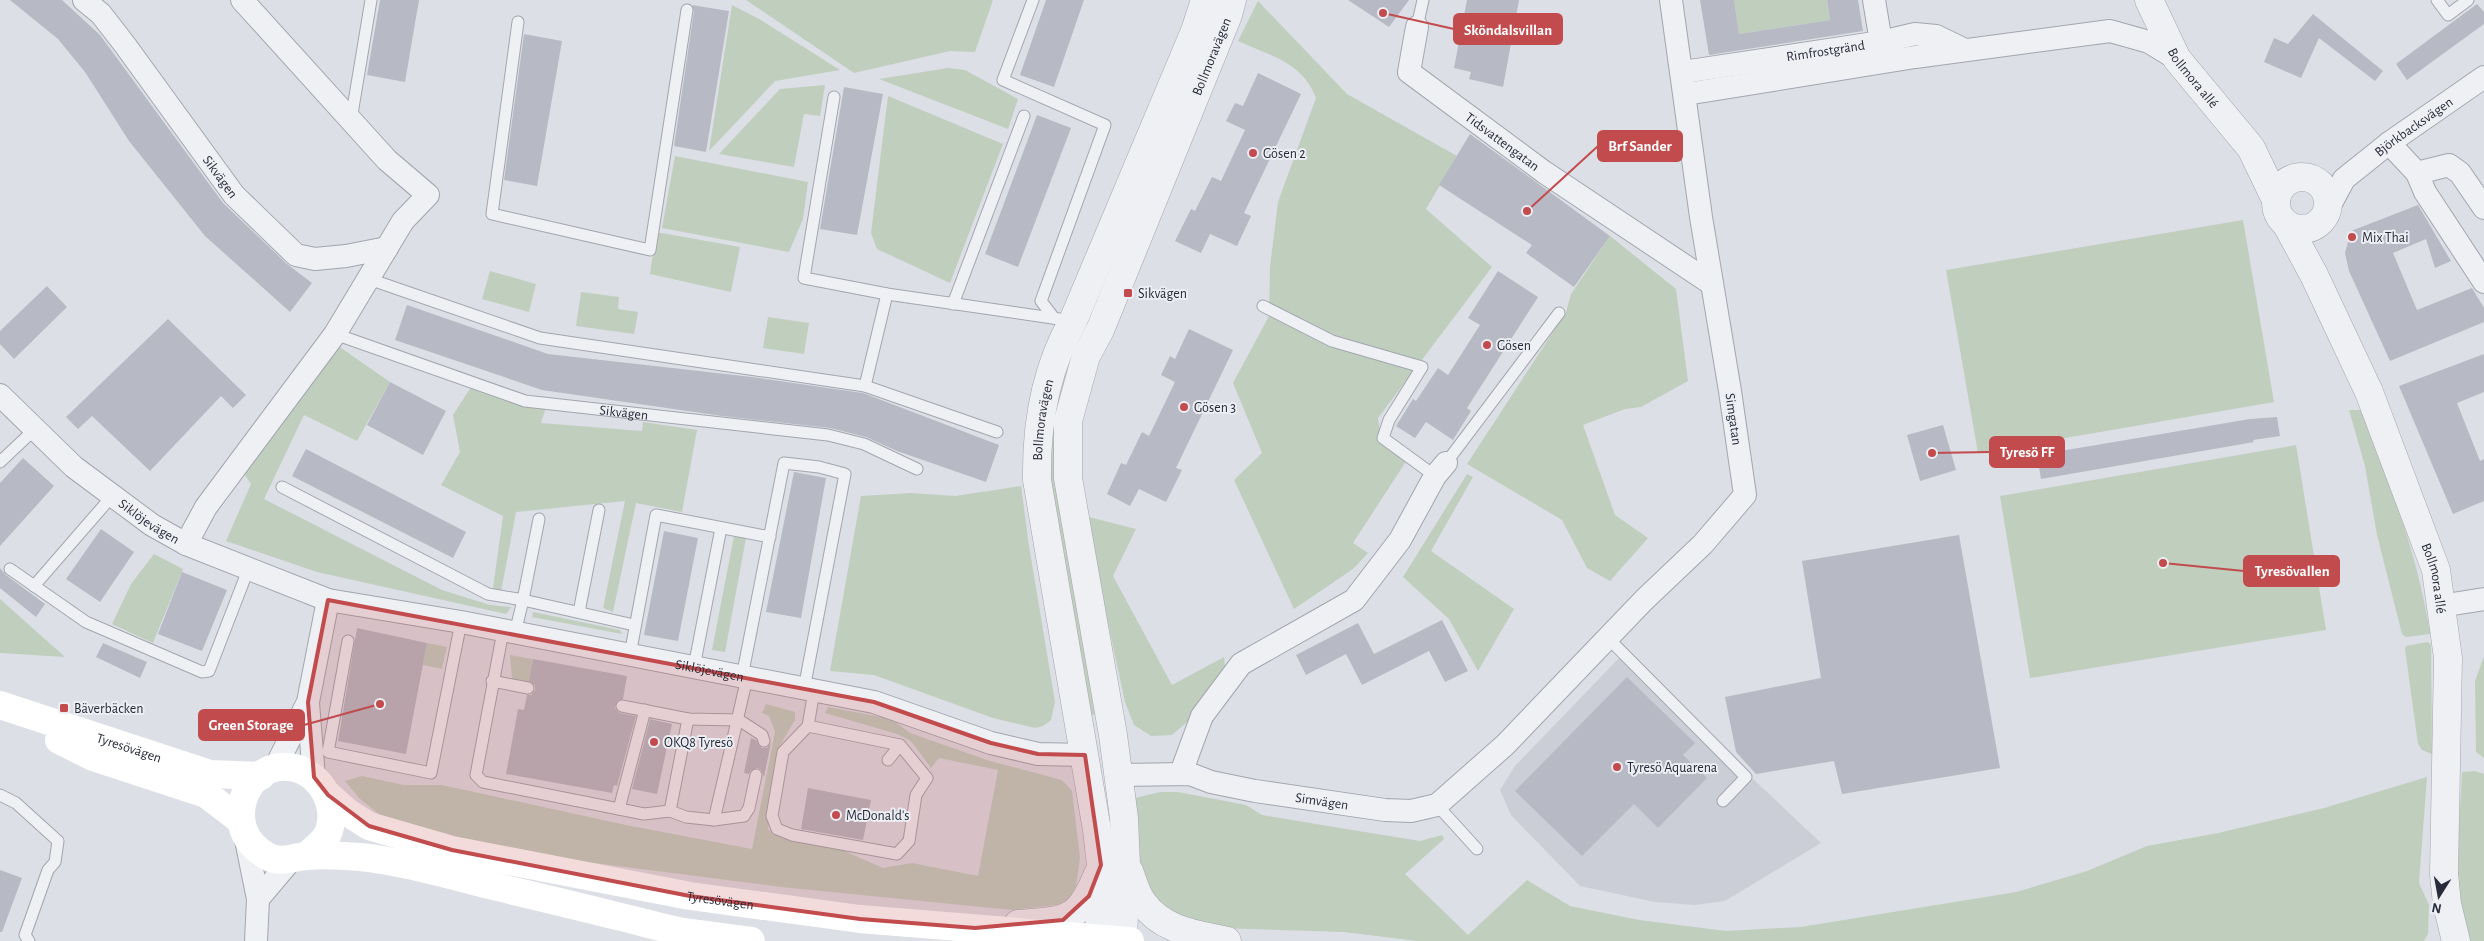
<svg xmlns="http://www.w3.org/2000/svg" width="2484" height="941" font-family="'Alegreya Sans',sans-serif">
<rect width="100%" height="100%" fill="#dcdfe5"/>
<path fill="#cbced6" d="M 1621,656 L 1629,662 L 1821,843 L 1725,901 L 1695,905 L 1655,902 L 1580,886 L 1511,815 L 1500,790 L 1515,766 Z"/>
<path fill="#c0cebe" d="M 746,0 L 993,0 L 975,52 L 950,51 L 854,73 Z
M 1734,0 L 1827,0 L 1830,20 L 1739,34 Z
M 1258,1 L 1347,94 L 1457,156 L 1426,209 L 1492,267 L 1378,418 L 1381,441 L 1407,460 L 1353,543 L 1368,553 L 1353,569 L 1294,609 L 1234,480 L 1262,453 L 1233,383 L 1269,316 L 1270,267 L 1278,202 L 1316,98 C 1302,62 1271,56 1238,41 Z
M 732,5 L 761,20 L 840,70 L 775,81 L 709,151 Z
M 948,68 L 965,70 L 1018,99 L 1008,129 L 879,79 Z
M 825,85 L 820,116 L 804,114 L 794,167 L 719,154 L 780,89 Z
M 888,96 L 1003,144 L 950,283 L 877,249 L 871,233 Z
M 675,156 L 808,182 L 803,219 L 789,252 L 662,228 Z
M 2243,220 L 2274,402 L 1978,453 L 1946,270 Z
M 656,232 L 740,247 L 731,292 L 650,274 Z
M 1610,236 L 1676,289 L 1688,381 L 1641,407 L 1625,409 L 1583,425 L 1615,515 L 1648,538 L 1610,581 L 1587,568 L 1562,520 L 1467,464 L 1566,312 L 1571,294 Z
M 490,271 L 536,284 L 529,312 L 482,299 Z
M 581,292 L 619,297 L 618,309 L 638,312 L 634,334 L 576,326 Z
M 768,317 L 809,323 L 804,354 L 763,348 Z
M 334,343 L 390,382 L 357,441 L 304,415 L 264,499 L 442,590 L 490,605 L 511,607 L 506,614 L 317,572 L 226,541 L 251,484 L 242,471 Z
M 1073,353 L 1071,376 L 1096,714 L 1088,716 L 1049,474 L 1054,412 L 1064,373 Z
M 473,384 L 546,407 L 541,423 L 642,431 L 643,422 L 697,430 L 682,512 L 636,503 L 613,612 L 603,608 L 625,501 L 516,512 L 501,592 L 493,588 L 503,516 L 441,485 L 460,452 L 453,415 Z
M 2349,410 L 2361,410 C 2390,483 2418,555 2430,634 L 2406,637 L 2402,634 L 2377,535 L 2365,466 Z
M 2296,445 L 2326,630 L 2030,678 L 2000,496 Z
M 1467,474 L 1473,477 L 1431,551 L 1514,609 L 1478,671 L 1449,619 L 1403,577 Z
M 1021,486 L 1029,546 L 1055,702 L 1051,720 L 1043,726 L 1035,728 L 993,718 L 874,675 L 830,671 L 861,496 L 912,493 L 955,496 Z
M 1085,516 L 1136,529 L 1113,576 L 1172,685 L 1224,657 L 1225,666 L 1195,715 L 1172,735 L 1151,736 L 1134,725 L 1125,702 Z
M 734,536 L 746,538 L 725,652 L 712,650 Z
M 154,554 L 183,569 L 153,643 L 112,624 L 131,584 Z
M 0,599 L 65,657 L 0,653 Z
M 533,612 L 620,630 L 622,634 L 532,617 Z
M 2428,642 L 2431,645 L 2432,754 L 2422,750 L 2418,744 L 2405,649 L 2406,646 Z
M 427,643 L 447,647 L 442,669 L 423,665 Z
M 510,655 L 533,659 L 529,682 L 512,679 Z
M 2484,656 L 2484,758 L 2476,752 L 2475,681 Z
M 766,704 L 795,712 L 795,720 L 778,749 L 768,829 L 776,835 L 833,846 L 883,868 L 912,863 L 978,876 L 998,770 L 939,758 L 931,768 L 911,741 L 897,734 L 825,713 L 828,707 L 892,719 L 910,733 L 990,761 L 1062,780 L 1072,791 L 1080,858 L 1076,886 L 1066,904 L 1012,910 L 781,887 L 532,855 L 457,842 L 380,815 L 359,798 L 345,781 L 362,776 L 404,785 L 442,785 L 626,825 L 752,849 L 775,732 L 769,716 L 762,713 Z
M 2475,771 L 2484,774 L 2484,941 L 2465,941 L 2457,865 L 2462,772 Z
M 2427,777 L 2419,883 L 2429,905 L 2428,934 L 2424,941 L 1417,941 L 1344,932 L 1217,928 L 1166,913 L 1144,881 L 1139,860 L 1135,798 L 1160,792 L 1178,792 L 1246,805 L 1262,815 L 1328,826 L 1420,841 L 1442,835 L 1444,839 L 1405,874 L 1468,935 L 1527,880 L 1570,906 L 1639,920 L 1726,931 L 1801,927 L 2016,892 L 2087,871 L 2147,846 L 2218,833 L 2324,808 Z"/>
<path fill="#b7bac4" d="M 10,0 L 62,0 L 100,35 L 223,203 L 287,264 L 312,283 L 290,312 L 205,236 L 129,141 L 85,72 L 58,39 Z
M 380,0 L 419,0 L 405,82 L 367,75 Z
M 1046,0 L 1084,0 L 1054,87 L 1020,75 Z
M 1348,0 L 1409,0 L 1389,27 Z
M 1467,0 L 1519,0 L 1503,87 L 1469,79 L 1471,72 L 1454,68 Z
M 1700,0 L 1734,0 L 1739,34 L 1830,20 L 1827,0 L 1858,0 L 1863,31 L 1709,55 Z
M 2477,4 L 2484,12 L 2484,24 L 2407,80 L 2396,64 Z
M 692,5 L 729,11 L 706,152 L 674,146 L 694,11 Z
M 2313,14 L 2383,71 L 2375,81 L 2319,38 L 2301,78 L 2264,62 L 2274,38 L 2288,44 Z
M 524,34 L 562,41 L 537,186 L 504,180 Z
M 1258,73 L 1301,94 L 1244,213 L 1251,216 L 1237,246 L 1210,234 L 1201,253 L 1175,241 L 1191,209 L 1195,211 L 1212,177 L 1221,181 L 1245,130 L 1226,121 L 1235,103 L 1243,106 Z
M 844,87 L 883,94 L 857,235 L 820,229 Z
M 1037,115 L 1071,128 L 1018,267 L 985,254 Z
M 1470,134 L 1610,236 L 1574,287 L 1526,253 L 1532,245 L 1439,185 Z
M 2418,205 L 2451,261 L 2435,268 L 2426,239 L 2393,253 L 2417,310 L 2472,288 L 2484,308 L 2484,322 L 2390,361 L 2349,271 L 2345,253 L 2351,231 Z
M 1498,271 L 1538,297 L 1467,408 L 1471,411 L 1453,440 L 1426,422 L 1415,438 L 1396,426 L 1413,399 L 1416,401 L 1438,368 L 1448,375 L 1480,325 L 1468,318 Z
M 47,286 L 67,307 L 14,359 L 0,344 L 0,331 Z
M 407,305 L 548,354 L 752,377 L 863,393 L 999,445 L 986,482 L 897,451 L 866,437 L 830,428 L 722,416 L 542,390 L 395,340 Z
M 168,319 L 246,395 L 233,408 L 221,396 L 150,471 L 92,416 L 78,429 L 66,417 Z
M 1189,329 L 1233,350 L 1176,468 L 1182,470 L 1166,502 L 1139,489 L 1130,506 L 1107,494 L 1121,463 L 1126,465 L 1142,432 L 1149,436 L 1175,382 L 1161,375 L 1170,356 L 1175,359 Z
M 2484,354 L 2484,392 L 2457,403 L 2480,461 L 2484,459 L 2484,501 L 2453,514 L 2399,386 Z
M 390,382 L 446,411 L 423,455 L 367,425 Z
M 2277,417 L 2280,436 L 2253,440 L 2254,442 L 2041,479 L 2037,455 L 2250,419 Z
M 1943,425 L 1956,470 L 1920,481 L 1907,435 Z
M 306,449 L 466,532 L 453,558 L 292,476 Z
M 23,458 L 54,486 L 0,546 L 0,483 Z
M 794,472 L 826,478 L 801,618 L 766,612 Z
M 101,529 L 134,552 L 100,602 L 66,579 Z
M 664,531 L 698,538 L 678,641 L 644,635 Z
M 1959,535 L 2000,768 L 1842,794 L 1834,761 L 1756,774 L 1736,752 L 1725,697 L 1821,678 L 1802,561 Z
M 0,568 L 6,575 L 45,604 L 36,617 L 0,588 Z
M 182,572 L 227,590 L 202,651 L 158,634 Z
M 1442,620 L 1468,671 L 1445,682 L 1429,651 L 1362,685 L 1346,654 L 1306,675 L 1296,655 L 1358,623 L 1374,654 Z
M 357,628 L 427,643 L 406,754 L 338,741 Z
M 103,643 L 147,662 L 140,678 L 96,657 Z
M 533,659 L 627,676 L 623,699 L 617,701 L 615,708 L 620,713 L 636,716 L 617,786 L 614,785 L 612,793 L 506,774 L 518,709 L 524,710 L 527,695 L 531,695 L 535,690 L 535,685 L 529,681 Z
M 1627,677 L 1695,743 L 1683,755 L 1707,778 L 1658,828 L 1634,804 L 1582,856 L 1515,791 Z
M 650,719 L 672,724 L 657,794 L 632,789 Z
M 751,738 L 756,740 L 762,748 L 767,748 L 771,743 L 764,777 L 761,770 L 757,768 L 751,770 L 749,774 L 744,773 Z
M 808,788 L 871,800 L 863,840 L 801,829 Z
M 0,870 L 22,878 L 2,932 L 0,932 Z"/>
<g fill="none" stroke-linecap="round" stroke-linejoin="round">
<g stroke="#a2a6ae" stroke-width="13">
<g id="service">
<path d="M 1033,0 L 1003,80 L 1105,125 L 1041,301 L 1054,318"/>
<path d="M 2437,0 L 2448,15 L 2468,0"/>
<path d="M 518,22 L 492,214 L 650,250 L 687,10"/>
<path d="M 1417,27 L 1423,0"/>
<path d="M 834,97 L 804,278 L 887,294 L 1073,321"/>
<path d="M 351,120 L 371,0"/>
<path d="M 369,279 L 540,338 L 865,386 L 997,432"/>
<path d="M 953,304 L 1024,116"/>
<path d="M 1263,306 L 1332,341 L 1422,367 L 1389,420 L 1383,438 L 1435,476"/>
<path id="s1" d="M 335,334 L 525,401 L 828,435 L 864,444 L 917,469"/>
<path d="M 865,386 L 887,294"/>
<path d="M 0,462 L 35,429"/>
<path d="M 1446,463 L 1559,313"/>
<path d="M 282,487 L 488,594 L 523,600 L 539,519"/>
<path d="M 10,569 L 86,622 L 202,672 L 209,671 L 248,570"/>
<path d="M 34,586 L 113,495"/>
<path d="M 579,612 L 599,510"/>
<path d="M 503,631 L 476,775 L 483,782 L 644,814 L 670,811"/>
<path d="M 515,633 L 523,600 L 634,625"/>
<path d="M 1608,638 L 1746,777 L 1723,801"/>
<path d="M 348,641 L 328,752 L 431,773 L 461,622"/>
<path d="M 630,655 L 656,515 L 770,537"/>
<path d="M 694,667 L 721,528"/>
<path d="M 742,677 L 784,463 L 819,467 L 845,474 L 804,689"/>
<path d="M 492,681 L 528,688"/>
<path d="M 622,706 L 688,719 L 739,720 L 762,735 L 764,741"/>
<path d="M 688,719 L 670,811 L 686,817 L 714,820 L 747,678"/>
<path d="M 808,726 L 783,752 L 772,816 L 777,829 L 792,835 L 897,854 L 909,841 L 916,795 L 927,778 L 900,745 L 808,726 L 814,691"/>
<path d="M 888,760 L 900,745"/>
<path d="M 0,795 L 16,803 L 58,841 L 55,862 L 48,870 L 25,935 L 29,941"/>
<path d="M 1437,805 L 1477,849"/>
<path d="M 619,809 L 645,710"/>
<path d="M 714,820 L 744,816 L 749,808 L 756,775"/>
</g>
</g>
<g stroke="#a2a6ae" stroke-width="24">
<g id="minor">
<path id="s2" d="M 84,0 L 101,14 L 125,45 L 234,195 L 296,255 L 315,259 L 346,256 L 387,248"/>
<path d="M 1874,0 L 1881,42"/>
<path id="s3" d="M 1417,27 L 1409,72 L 1544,172 L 1712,284"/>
<path id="s4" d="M 1683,72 L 1881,42 L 1915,34 L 1936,36 L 1965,50"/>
<path d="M 1686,94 L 1915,57 L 2110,31 L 2149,42 L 2177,59"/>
<path d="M 2389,143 L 2417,173 L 2425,192 L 2484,282"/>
<path d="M 2417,173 L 2449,165 L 2460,173 L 2484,208"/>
<path id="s5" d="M 2329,207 L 2344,179 L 2389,143 L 2484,77"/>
<path id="s6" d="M 0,395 L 74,467 L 152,525 L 186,544 L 328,600 L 461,622 L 874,702 L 991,743 L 1038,754 L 1085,755"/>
<path d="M 186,544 L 206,507 L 335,334 L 403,221 L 428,195 L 387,160 L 242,0"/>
<path d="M 2440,606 L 2484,599"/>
<path d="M 308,703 L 314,777"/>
<path d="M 275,768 L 308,702 L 328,600"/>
<path d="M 1181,773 L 1202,716 L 1241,664 L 1354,600 L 1400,540 L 1435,476 L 1446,463"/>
<path id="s7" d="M 1117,775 L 1190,774 L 1211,782 L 1255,791 L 1385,810 L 1411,811 L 1437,805 L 1505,745 L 1644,600 L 1703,544 L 1745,495 L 1730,391 L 1701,217 L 1671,0"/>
<path d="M 245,835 L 258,899 L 256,941"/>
<path d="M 258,899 L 291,860"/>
</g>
</g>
<g stroke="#a2a6ae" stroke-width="29">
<g id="tertiary">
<path id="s8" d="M 2149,0 L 2177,59 L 2251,148 L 2276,200"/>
<circle cx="2302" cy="203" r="26"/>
<path id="s9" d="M 2287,225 L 2314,275 L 2369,392 L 2436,570 L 2448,658 L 2444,874 L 2447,904 L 2456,941"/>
<path d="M 1129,871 C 1133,881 1136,894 1143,903 C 1163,931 1196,934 1227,941"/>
<path d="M 1018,924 C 1067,920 1078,923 1098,874"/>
<path id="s10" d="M 1099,940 L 1101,865 L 1097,830 L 1037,480 C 1036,424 1045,370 1073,321 L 1195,31 L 1205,0"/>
<path id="s11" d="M 1123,940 L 1126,865 L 1124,818 L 1113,735 L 1068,478 L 1068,421 L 1086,356 L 1100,330 L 1228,15 L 1232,0"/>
</g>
</g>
<use href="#service" stroke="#eff0f4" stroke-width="11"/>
<use href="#minor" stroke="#eff0f4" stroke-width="22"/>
<use href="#tertiary" stroke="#eff0f4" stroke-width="28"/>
<g stroke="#fff" stroke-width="28">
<path id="s12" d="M 0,705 L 210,774 L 261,776"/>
<path d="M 59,740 L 93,757 L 206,794 L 240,820"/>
<path id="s13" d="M 328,795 L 347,812 L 369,826 L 452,850 L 690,896 L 860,919 L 1130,941"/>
<path d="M 306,856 C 314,849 325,842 329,831 C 340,798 311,759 274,768 C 262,771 251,781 246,792 C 235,817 242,842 267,856 C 281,864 292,857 307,856 C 324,854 343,856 360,857 C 401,861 452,876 493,886 C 535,896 578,906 621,917 C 642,922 662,928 683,932 C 706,935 728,938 751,941"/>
</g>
</g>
<path fill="#c14b4d" fill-opacity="0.2" stroke="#c14b4d" stroke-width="4" stroke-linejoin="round" d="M 328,600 L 874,702 L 991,743 L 1038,754 L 1085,755 L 1101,865 L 1089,896 L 1063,920 L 975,928 L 860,919 L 690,896 L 452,850 L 369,826 L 328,795 L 314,777 L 308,702 Z"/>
<g fill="#c14b4d" stroke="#eceef3" stroke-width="2">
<circle cx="1253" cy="153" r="5"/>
<circle cx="2352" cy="237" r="5"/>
<rect x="1123" y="288" width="10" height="10" rx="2.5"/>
<circle cx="1487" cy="345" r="5"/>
<circle cx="1184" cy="407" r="5"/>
<rect x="59" y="703" width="10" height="10" rx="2.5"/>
<circle cx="654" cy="742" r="5"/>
<circle cx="1617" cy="767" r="5"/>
<circle cx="836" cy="815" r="5"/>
</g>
<g text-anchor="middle" stroke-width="4" stroke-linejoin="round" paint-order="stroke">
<g font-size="14" fill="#282c3a" stroke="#eceef3">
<text dy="5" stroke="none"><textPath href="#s4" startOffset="144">Rimfrostgränd</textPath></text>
<text dy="5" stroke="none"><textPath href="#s11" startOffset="916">Bollmoravägen</textPath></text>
<text dy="5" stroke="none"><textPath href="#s8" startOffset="90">Bollmora allé</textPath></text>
<text dy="5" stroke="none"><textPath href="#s5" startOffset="119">Björkbacksvägen</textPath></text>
<text dy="5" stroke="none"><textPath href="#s3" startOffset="162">Tidsvattengatan</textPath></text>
<text dy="5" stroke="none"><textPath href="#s2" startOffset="224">Sikvägen</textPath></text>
<text dy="5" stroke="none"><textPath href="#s1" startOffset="301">Sikvägen</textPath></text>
<text transform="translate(1734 419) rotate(82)" y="5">Simgatan</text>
<text dy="5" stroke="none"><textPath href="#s10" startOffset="526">Bollmoravägen</textPath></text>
<text dy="5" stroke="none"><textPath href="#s6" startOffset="196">Siklöjevägen</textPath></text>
<text dy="5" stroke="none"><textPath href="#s9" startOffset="384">Bollmora allé</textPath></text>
<text dy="5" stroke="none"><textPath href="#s6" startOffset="780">Siklöjevägen</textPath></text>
<text dy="5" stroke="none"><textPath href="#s12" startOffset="136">Tyresövägen</textPath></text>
<text dy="5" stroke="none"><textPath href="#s7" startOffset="208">Simvägen</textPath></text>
<text dy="5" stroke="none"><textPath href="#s13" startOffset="411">Tyresövägen</textPath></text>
</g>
<g font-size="14" fill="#282c3a" stroke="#eceef3" text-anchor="start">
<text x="1263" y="158">Gösen 2</text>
<text x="2362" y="242">Mix Thai</text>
<text x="1138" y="298">Sikvägen</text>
<text x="1497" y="350">Gösen</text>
<text x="1194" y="412">Gösen 3</text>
<text x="74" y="713">Bäverbäcken</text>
<text x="664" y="747">OKQ8 Tyresö</text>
<text x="1627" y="772">Tyresö Aquarena</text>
<text x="846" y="820">McDonald's</text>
</g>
</g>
<path fill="none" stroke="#c14b4d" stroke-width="2" d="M1383 13L1454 29M1527 211L1598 146M1932 453L1990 452M2163 563L2244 571M380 704L304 725"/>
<g fill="#c14b4d" stroke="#eceef3" stroke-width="2">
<circle cx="1383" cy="13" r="5"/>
<circle cx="1527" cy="211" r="5"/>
<circle cx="1932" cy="453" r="5"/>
<circle cx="2163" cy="563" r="5"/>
<circle cx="380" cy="704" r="5"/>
</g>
<g fill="#c14b4d" stroke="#c14b4d" stroke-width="2">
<rect x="1454" y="14" width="108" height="30" rx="5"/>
<rect x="1598" y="131" width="84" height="30" rx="5"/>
<rect x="1990" y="437" width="74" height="30" rx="5"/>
<rect x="2244" y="556" width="95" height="30" rx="5"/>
<rect x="199" y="710" width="105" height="30" rx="5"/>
</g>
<g font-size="15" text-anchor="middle" font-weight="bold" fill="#fff">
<text x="1508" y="35">Sköndalsvillan</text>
<text x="1640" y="151">Brf Sander</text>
<text x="2027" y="457">Tyresö FF</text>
<text x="2292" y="576">Tyresövallen</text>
<text x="251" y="730">Green Storage</text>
</g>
<g transform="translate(2439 896) rotate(191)" stroke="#eceef3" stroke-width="4" paint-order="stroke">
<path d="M0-4L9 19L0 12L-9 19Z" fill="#282c3a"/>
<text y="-8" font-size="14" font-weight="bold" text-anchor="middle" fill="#282c3a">N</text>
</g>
</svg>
